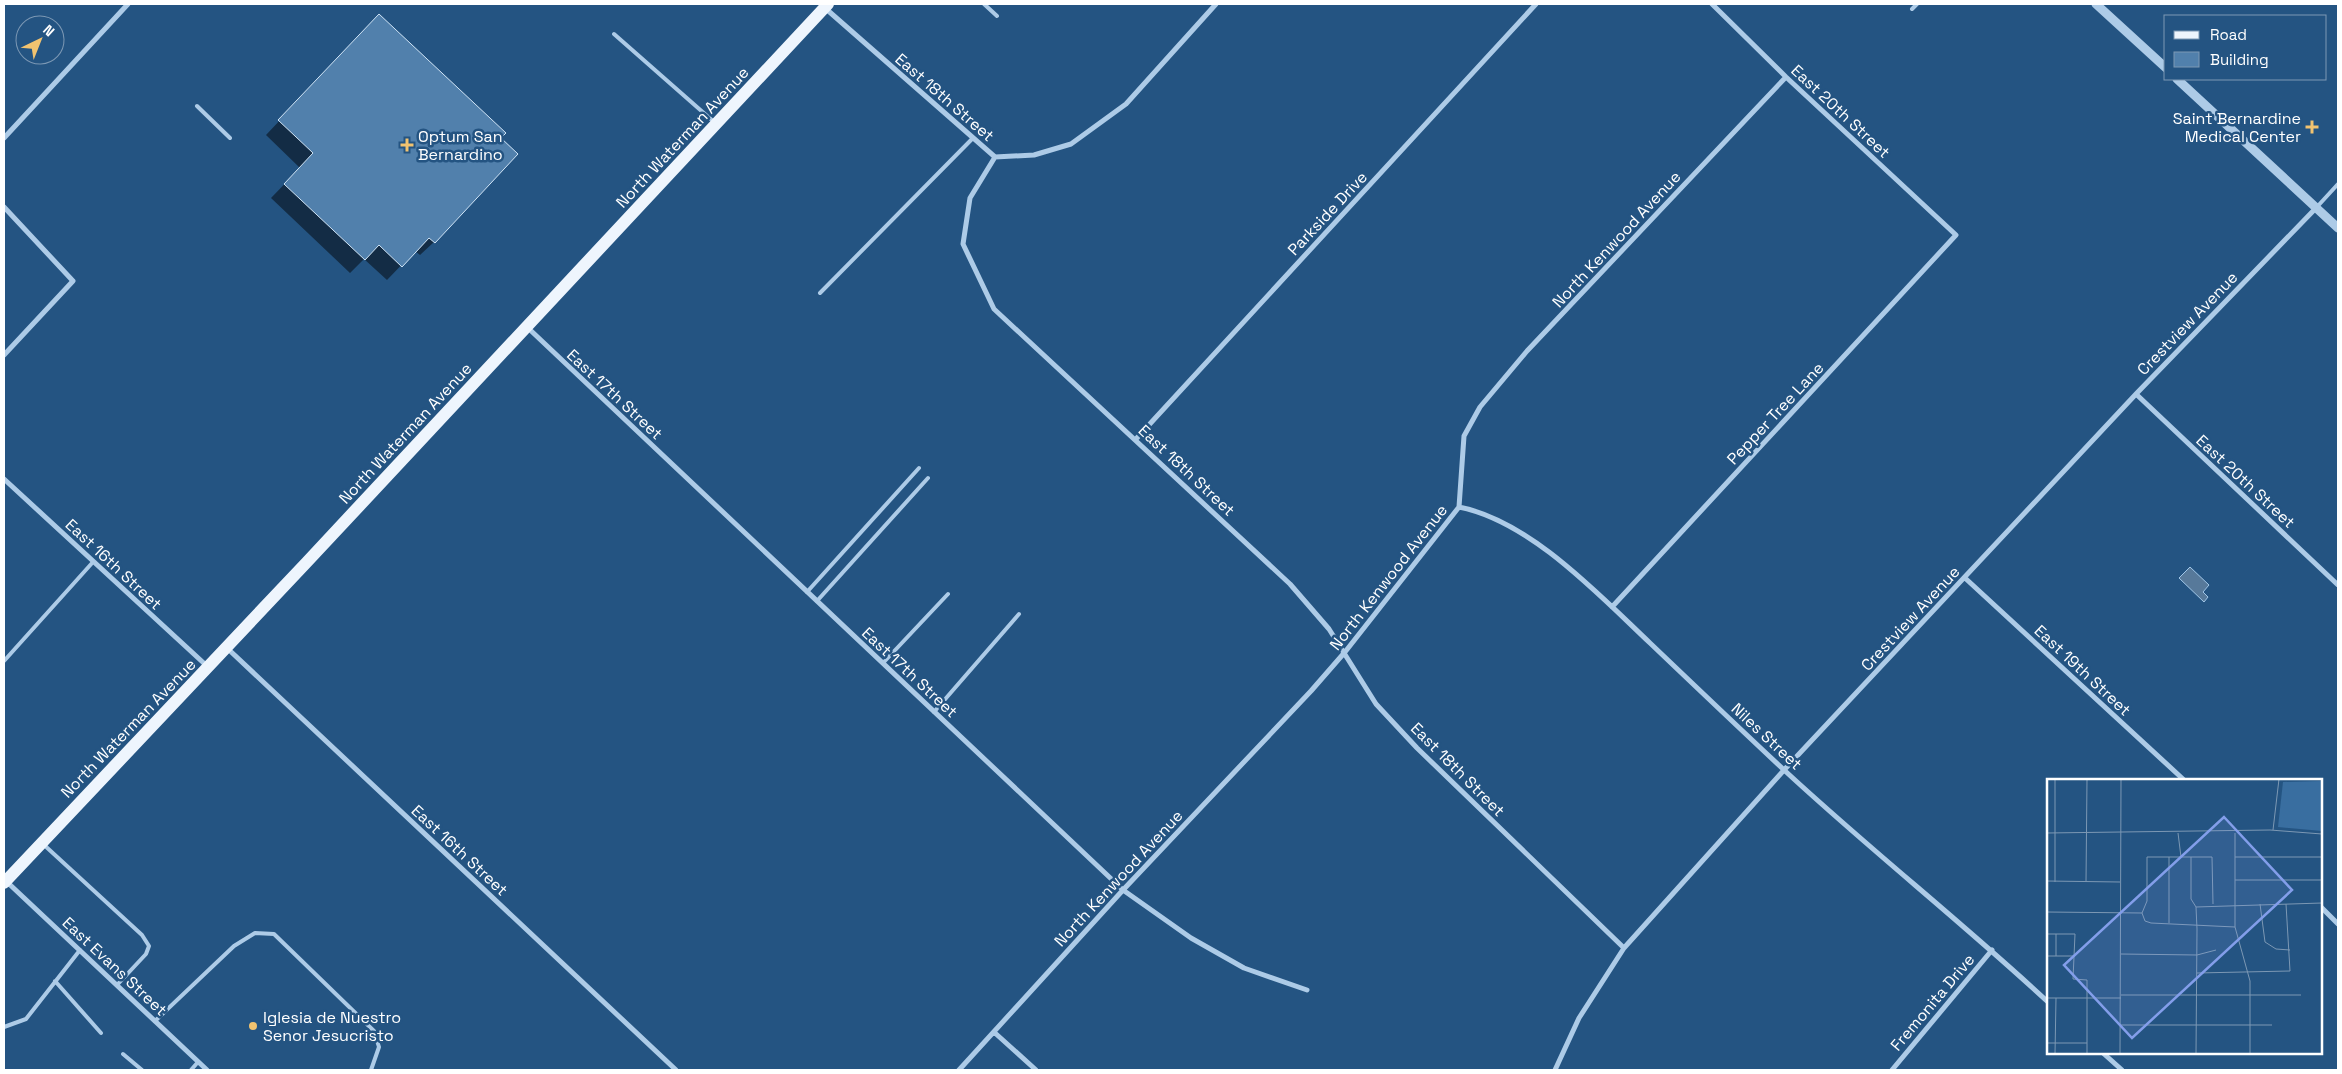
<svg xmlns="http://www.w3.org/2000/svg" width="2342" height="1074" font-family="'Space Grotesk',sans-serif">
<rect width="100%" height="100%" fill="#245482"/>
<path fill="#57799a" stroke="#a1c7e8" d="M 2190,567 L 2209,585 L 2203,592 L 2208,597 L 2204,602 L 2179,578 Z"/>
<path fill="#0007" d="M 366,29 L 434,242 L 420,255 L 415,251 L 387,280 L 364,259 L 350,273 L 271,198 L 300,168 L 266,135 Z"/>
<path fill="#5180ac" stroke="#d0e4f6" d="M 379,14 L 506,133 L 501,138 L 518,154 L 435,243 L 429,238 L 402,267 L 379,245 L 365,260 L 284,184 L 313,153 L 278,120 Z"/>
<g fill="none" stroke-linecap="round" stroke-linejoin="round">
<path stroke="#adcbe7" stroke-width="4" d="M 984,4 L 997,16
M 1912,9 L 1917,4
M 614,34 L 714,122
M 197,106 L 230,138
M 2316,208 L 2338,184
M 820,293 L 973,138
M 807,592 L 919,468
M 817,601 L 928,478
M 4,661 L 93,562
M 883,663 L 948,594
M 934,712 L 1019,614
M 43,844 L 142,935 L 149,946 L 146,954 L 117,985
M 55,981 L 101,1033
M 155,1021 L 234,946 L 255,933 L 274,934 L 374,1031 L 379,1047 L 371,1070
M 4,1027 L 26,1019 L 80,950
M 123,1054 L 142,1070
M 191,1070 L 198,1062"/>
<path stroke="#adcbe7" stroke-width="5" d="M 825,8 L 995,157 L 970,198 L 963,244 L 994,309 L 1290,584 L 1329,629 L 1376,704 L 1417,748 L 1624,948
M 4,138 L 128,4
M 995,157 L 1034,155 L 1071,144 L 1126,104 L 1216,4
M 4,207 L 73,281 L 4,355
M 527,327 L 1123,890 L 1191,938 L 1244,968 L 1307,990
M 2136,394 L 2338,585
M 1136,439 L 1536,4
M 4,479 L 208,667
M 1459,507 C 1530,521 1598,594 1650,643 C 1694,685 1738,727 1783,769 C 1869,849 1962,922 2048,1002
M 1965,578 L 2184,780
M 1612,607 L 1956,235 L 1786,77 L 1712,4
M 227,648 L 676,1070
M 6,881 L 207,1070
M 2321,907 L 2338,924
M 995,1033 L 1036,1070
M 2103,1053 L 2122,1070
M 959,1070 L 1123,890 L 1311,691 L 1345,652 L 1459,507 L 1464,436 L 1480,407 L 1527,351 L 1786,77
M 1555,1070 L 1579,1018 L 1624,948 L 1784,770 L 2136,394 L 2316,208
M 1892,1070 L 1992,950"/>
<path stroke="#adcbe7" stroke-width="9" d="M 2096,4 L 2166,68
M 2177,79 L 2338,228"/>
<path stroke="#eef5fd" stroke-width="12" d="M 4,883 L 306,563 L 828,4"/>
</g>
<g fill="#f1c370" stroke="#245482" stroke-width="2">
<path d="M2309.5 119.5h5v5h5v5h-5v5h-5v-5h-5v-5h5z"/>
<path d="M404.5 137.5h5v5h5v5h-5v5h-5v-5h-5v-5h5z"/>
<circle cx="253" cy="1026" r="5"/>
</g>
<g text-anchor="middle" stroke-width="5" stroke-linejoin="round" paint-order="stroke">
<g font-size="16" fill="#fff" stroke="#245482">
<text transform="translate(945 97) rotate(41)" y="6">East 18th Street</text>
<text transform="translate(1841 111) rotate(43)" y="6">East 20th Street</text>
<text transform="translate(682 137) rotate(-47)" y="6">North Waterman Avenue</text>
<text transform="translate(1327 213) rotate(-47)" y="6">Parkside Drive</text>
<text transform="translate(1616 239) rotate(-47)" y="6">North Kenwood Avenue</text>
<text transform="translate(2187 323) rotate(-46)" y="6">Crestview Avenue</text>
<text transform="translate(615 394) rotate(43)" y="6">East 17th Street</text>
<text transform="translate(1775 413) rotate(-47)" y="6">Pepper Tree Lane</text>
<text transform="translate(405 433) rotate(-47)" y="6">North Waterman Avenue</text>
<text transform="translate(1187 470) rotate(43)" y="6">East 18th Street</text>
<text transform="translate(2246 481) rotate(43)" y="6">East 20th Street</text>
<text transform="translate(114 564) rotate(43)" y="6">East 16th Street</text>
<text transform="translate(1388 577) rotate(-52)" y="6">North Kenwood Avenue</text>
<text transform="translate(1910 618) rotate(-47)" y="6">Crestview Avenue</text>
<text transform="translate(2083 670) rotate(43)" y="6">East 19th Street</text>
<text transform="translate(910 672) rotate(43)" y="6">East 17th Street</text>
<text transform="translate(128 728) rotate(-46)" y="6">North Waterman Avenue</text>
<text transform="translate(1767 736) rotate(43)" y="6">Niles Street</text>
<text transform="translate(1458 769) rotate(45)" y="6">East 18th Street</text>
<text transform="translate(460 850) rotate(43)" y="6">East 16th Street</text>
<text transform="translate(1118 878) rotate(-47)" y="6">North Kenwood Avenue</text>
<text transform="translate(115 966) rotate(43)" y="6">East Evans Street</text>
<text transform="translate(1932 1002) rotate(-50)" y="6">Fremonita Drive</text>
</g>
<g font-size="16" fill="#fff" stroke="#245482" text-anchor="start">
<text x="2301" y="124" text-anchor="end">Saint Bernardine<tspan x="2301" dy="18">Medical Center</tspan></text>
<text x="418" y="142">Optum San<tspan x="418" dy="18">Bernardino</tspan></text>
<text x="263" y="1023">Iglesia de Nuestro<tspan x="263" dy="18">Senor Jesucristo</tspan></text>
</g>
</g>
<g transform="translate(2047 779)">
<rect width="275" height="275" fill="#245482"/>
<path d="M 275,2 L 275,52 L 231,48 L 236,3 Z" fill="#396ea0"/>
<path fill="none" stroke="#7c98b4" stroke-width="1" d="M 8,0 L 8,103M 226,51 L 232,0M 0,54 L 223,51 L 275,55M 131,54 L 134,78M 188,54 L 188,148 L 203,202 L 203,275M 122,78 L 122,144M 144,78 L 144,120 L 149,128 L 150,150 L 149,275M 188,78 L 275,78M 188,101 L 275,101M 0,102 L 73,103M 39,103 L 40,0M 213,125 L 218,163 L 229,170 L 243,171M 149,128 L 275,124M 0,133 L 95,134 L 98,142 L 104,144 L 188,148M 95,134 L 100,122 L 100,78 L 165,78 L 166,125M 0,155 L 9,155 L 9,177M 9,155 L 28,155 L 26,200 L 40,201 L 40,275M 74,175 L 150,176 L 169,171M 0,177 L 26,177M 150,194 L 243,192 L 239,125M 74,216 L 254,216M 0,219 L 74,219M 74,246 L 225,246M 0,264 L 40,264M 8,275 L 9,219M 73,275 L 74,0"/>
<path fill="#839eea" fill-opacity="0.15" stroke="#839eea" stroke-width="2.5" d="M 177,38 L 245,111 L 85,259 L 17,186 Z"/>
<rect width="275" height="275" fill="none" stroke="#fff" stroke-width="2.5"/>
</g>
<rect width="2342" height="1074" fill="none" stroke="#ffffff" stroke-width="10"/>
<rect x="2164" y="15" width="162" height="65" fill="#245482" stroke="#7c98b4"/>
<rect x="2174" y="31" width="25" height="8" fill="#eef5fd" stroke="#7c98b4"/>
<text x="2210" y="40" font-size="15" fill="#ffffff">Road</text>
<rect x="2174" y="52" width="25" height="15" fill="#5180ac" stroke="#7c98b4"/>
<text x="2210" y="65" font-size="15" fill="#ffffff">Building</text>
<g transform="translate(40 40) rotate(43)"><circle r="24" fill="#245482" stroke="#7c98b4"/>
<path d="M0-4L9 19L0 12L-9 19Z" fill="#f1c370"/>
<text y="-8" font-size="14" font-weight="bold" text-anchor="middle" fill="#ffffff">N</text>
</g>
</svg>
